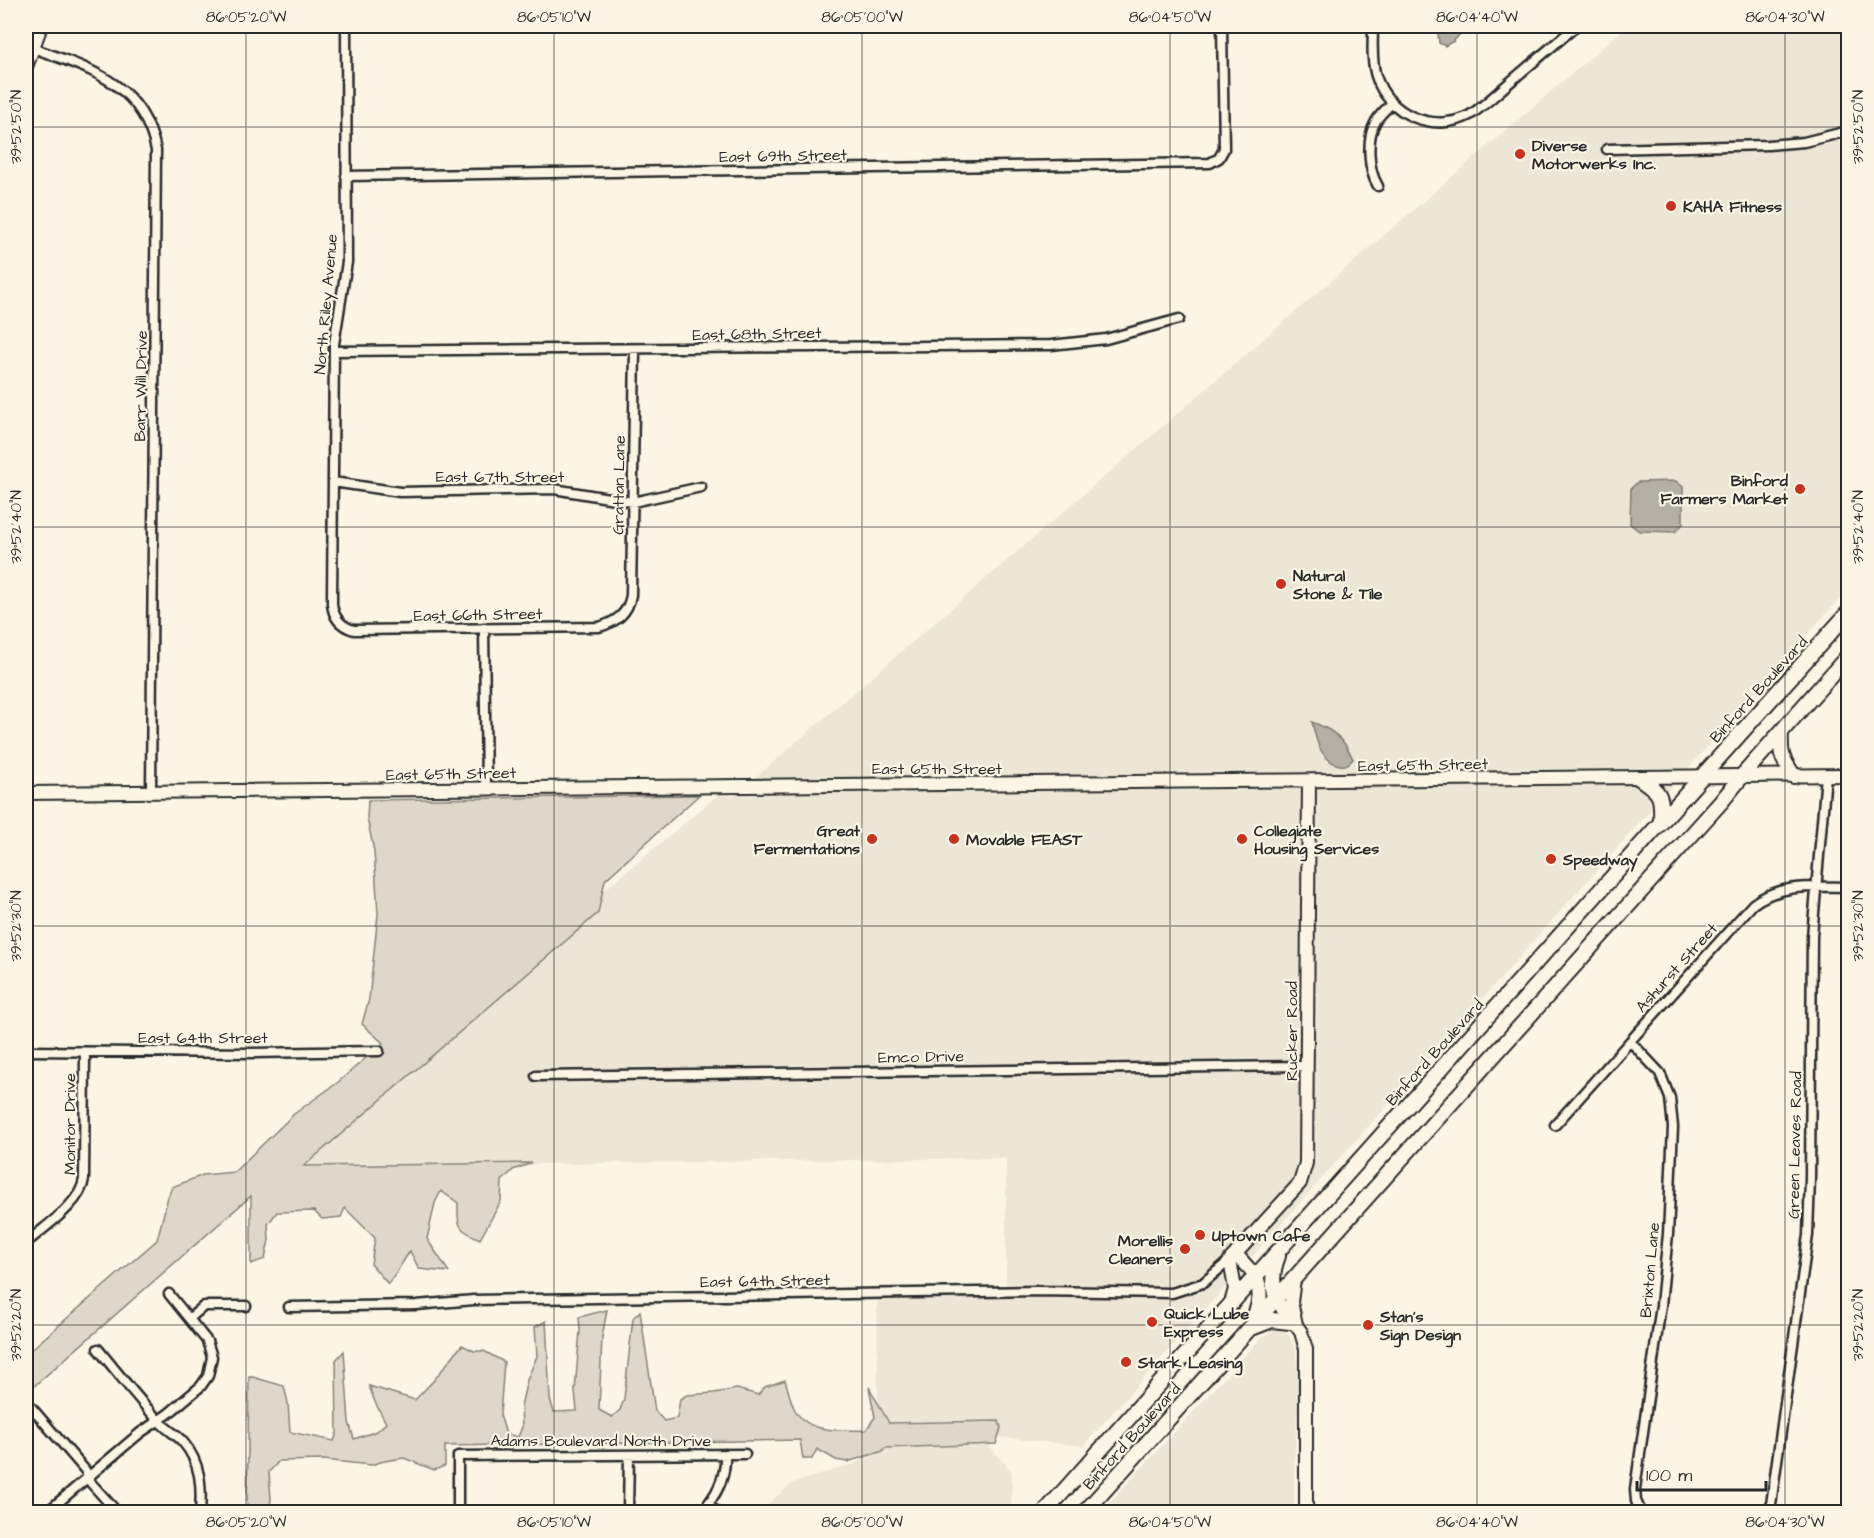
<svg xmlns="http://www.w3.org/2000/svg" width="1874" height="1538" font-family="'Architects Daughter',sans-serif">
<rect width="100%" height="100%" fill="#fcf5e5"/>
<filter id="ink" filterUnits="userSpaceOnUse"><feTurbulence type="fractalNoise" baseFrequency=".0167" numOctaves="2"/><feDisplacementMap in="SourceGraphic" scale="12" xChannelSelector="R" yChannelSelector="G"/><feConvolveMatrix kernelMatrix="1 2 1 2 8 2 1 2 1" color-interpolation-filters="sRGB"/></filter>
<g filter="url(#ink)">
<path fill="#ece6d7" d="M 1627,26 L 1848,26 L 1848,589 L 1083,1446 L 997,1437 L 1001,1428 L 998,1421 L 888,1423 L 878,1407 L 877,1287 L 1006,1287 L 1006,1158 L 303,1167 L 516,984 L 516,980 L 600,911 L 601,893 L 718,795 L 734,796 Z
M 1278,1329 L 1283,1330 L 1289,1336 L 1296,1350 L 1299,1387 L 1294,1468 L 1294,1512 L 1101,1512 L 1262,1337 Z
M 889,1442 L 986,1442 L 1012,1472 L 1011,1512 L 758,1512 L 793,1483 L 856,1463 Z"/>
<path fill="#ded8ca" stroke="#84827a" stroke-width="1.5" d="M 699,795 L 605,880 L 598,913 L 304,1166 L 532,1163 L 513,1170 L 502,1181 L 501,1201 L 480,1239 C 458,1230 457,1226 458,1203 L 441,1191 L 435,1203 L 427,1239 L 449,1272 L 419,1269 L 410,1251 C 402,1262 397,1274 388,1284 L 371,1264 L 375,1238 L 345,1208 L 341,1217 L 322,1219 L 314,1211 L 277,1212 L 268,1224 L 269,1240 L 265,1259 L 251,1264 L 251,1196 L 26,1393 L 26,1354 L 157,1240 L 168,1197 L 172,1187 L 203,1175 L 234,1172 L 294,1114 L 337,1083 L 383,1043 L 362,1024 L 369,999 L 378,914 L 374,851 L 367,818 L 368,800 Z
M 607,1310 L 602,1337 L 599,1410 L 612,1417 L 620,1410 L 624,1399 L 633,1318 L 640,1311 L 655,1411 L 664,1421 L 677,1418 L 680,1399 L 687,1395 L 714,1393 L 737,1389 L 758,1395 L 765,1387 L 785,1380 C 788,1389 790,1399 794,1408 C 807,1435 841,1430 866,1430 L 875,1417 L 869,1387 L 889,1423 L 999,1421 L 1001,1428 L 996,1444 L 885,1448 L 883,1451 L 847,1462 L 836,1460 L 817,1449 L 812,1459 L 803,1459 L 800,1440 L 445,1446 L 445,1466 L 434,1470 L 404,1458 L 384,1461 L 371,1465 L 323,1460 L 279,1461 L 269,1472 L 271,1499 L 269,1512 L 247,1512 L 249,1376 L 284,1386 L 288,1403 L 290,1432 L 334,1441 L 337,1433 L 336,1360 L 344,1351 L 349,1422 L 354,1439 L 377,1431 L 386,1423 L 375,1402 L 369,1386 L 415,1400 L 434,1380 L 462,1345 L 474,1351 L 484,1351 L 504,1362 L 500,1415 L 506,1434 L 518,1437 L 522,1427 L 521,1406 L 527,1380 L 537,1356 L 535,1327 L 546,1321 L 550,1399 L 554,1412 L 577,1411 L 575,1391 L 580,1330 L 579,1317 Z"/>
<path fill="#b4b0a5" stroke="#7d7b74" stroke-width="1.5" d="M 1437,26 L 1467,26 L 1454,41 L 1445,46 L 1439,43 Z
M 1676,481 L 1683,487 L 1683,524 L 1675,532 L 1639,531 L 1630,524 L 1631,488 L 1638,482 Z
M 1312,722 C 1333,730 1344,738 1353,759 C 1348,765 1344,767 1336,764 C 1319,757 1316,739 1312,722 Z"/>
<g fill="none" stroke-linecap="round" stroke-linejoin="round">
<g stroke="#2b2b2b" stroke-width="13">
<path id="street" d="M 346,26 L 347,262 L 334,344 L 332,603 C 333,617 340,626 354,630 L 599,627 C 616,622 628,614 631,595 L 635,349
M 1373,26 C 1373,42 1371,60 1376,76 C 1388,115 1434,134 1470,115 C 1484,106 1497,93 1509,83 C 1531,64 1554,45 1576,26
M 33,48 C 89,69 142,82 156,150 L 151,792
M 1607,149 L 1768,145 L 1804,142 L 1848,131
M 346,176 L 1210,163 L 1219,158 L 1224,149 L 1222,26
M 1378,186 C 1368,170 1366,138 1376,121 C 1380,114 1386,109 1392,103
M 334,351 L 1051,345 L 1106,339 L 1179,319
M 333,482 L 400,492 L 554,489 L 633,502 L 701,487
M 484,628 L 486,789
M 1630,1041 L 1660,1073 L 1670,1098 L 1673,1127 L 1668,1234 L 1661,1305 L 1635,1489 L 1636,1501 L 1641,1512
M 26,1051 L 252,1053 L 379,1051
M 536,1076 L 1307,1066
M 1555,1125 L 1753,904 C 1781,883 1815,887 1848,887
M 26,1243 C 44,1227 81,1204 84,1179 L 85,1052
M 289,1307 L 416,1305 L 474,1300 L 725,1296 L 1037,1291 L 1172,1293 L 1203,1283 L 1230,1260
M 190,1318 L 204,1306 L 246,1306
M 98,1349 C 118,1373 137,1398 159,1421 C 166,1429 176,1434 183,1442 C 201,1463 202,1487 200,1512
M 31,1407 L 85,1470 L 91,1483 L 117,1512
M 47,1512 L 140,1433 L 168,1414 L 201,1386 L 208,1376 L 212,1357 L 207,1341 L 169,1294
M 458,1512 L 458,1456 L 745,1454
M 628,1512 L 629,1455
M 717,1512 L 708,1504 C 720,1489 726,1473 725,1454
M 1770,1512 L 1808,1235 L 1810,1178 L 1812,936 L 1826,775"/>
</g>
<g stroke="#2b2b2b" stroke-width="16">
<path id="secondary" d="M 26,67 L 41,26
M 26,793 L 1848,775
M 1236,1254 L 1256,1276
M 1294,1279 L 1291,1302 L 1296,1324
M 1276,1298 L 1290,1322 L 1296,1325 L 1301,1332 L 1306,1349 L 1306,1512
M 1231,1303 L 1235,1289 L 1230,1260 L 1300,1183 L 1306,1163 L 1309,781"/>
</g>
<g stroke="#2b2b2b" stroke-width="18">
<path id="primary" d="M 1781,732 C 1780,753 1781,758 1794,776
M 1639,778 C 1662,793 1662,796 1661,823
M 1276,1298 C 1272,1282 1272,1272 1278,1256
M 1254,1317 C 1261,1302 1261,1292 1256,1276
M 1254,1327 L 1272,1320 L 1290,1322
M 1045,1512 L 1848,613
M 1085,1512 L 1721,802 L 1742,776 L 1848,656"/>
</g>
<use href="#street" stroke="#fcf5e5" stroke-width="8"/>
<use href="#secondary" stroke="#fcf5e5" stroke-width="12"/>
<use href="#primary" stroke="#fcf5e5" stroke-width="14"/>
</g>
</g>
<path fill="none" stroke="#2b2b2b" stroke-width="1.5" stroke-opacity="0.45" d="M 246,26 L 246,1512M 554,26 L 554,1512M 862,26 L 862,1512M 1170,26 L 1170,1512M 1477,26 L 1477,1512M 1785,26 L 1785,1512M 26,127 L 1848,127M 26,527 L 1848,527M 26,926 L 1848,926M 26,1325 L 1848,1325"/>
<g fill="#c8321e" stroke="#fcf5e5" stroke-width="2">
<circle cx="1520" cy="154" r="6"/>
<circle cx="1671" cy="206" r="6"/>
<circle cx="1800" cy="489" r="6"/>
<circle cx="1281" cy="584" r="6"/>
<circle cx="872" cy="839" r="6"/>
<circle cx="954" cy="839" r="6"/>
<circle cx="1242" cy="839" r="6"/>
<circle cx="1551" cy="859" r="6"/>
<circle cx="1200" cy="1235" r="6"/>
<circle cx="1185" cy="1249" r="6"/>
<circle cx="1152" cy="1322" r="6"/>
<circle cx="1368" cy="1325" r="6"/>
<circle cx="1126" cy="1362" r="6"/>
</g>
<g text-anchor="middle" stroke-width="4.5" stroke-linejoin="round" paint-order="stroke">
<g font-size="16" font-weight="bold" fill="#2b2b2b" stroke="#fcf5e5" text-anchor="start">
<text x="1532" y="151">Diverse<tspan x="1532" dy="18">Motorwerks Inc.</tspan></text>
<text x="1683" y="212">KAHA Fitness</text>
<text x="1788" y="486" text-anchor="end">Binford<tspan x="1788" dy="18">Farmers Market</tspan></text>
<text x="1293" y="581">Natural<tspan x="1293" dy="18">Stone &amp; Tile</tspan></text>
<text x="860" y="836" text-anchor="end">Great<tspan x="860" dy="18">Fermentations</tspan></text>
<text x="1254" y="836">Collegiate<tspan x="1254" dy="18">Housing Services</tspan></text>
<text x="966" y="845">Movable FEAST</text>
<text x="1563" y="865">Speedway</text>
<text x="1212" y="1241">Uptown Cafe</text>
<text x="1173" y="1246" text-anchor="end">Morellis<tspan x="1173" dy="18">Cleaners</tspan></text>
<text x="1164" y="1319">Quick Lube<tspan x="1164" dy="18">Express</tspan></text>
<text x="1380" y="1322">Stan's<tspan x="1380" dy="18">Sign Design</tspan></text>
<text x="1138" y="1368">Stark Leasing</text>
</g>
<g font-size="16" fill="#2b2b2b" stroke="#fcf5e5">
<text transform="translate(783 155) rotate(-1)" y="6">East 69th Street</text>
<text transform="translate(325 304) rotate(-85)" y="6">North Riley Avenue</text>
<text transform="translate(757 333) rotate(-1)" y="6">East 68th Street</text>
<text transform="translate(140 386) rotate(-89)" y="6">Barr Will Drive</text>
<text x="500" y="482">East 67th Street</text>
<text transform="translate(618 485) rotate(-89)" y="6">Grattan Lane</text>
<text transform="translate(478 614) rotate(-1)" y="6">East 66th Street</text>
<text transform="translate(1758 689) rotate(-48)" y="6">Binford Boulevard</text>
<text transform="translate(1423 764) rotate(-1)" y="6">East 65th Street</text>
<text x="937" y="774">East 65th Street</text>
<text transform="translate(451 773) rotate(-1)" y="6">East 65th Street</text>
<text transform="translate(1676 967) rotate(-48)" y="6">Ashurst Street</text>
<text transform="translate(1291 1031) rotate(-90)" y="6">Rucker Road</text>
<text x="203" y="1043">East 64th Street</text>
<text transform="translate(1434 1052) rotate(-48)" y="6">Binford Boulevard</text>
<text transform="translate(921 1056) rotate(-1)" y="6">Emco Drive</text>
<text transform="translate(69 1124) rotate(-90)" y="6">Monitor Drive</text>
<text transform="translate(1794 1145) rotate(-89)" y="6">Green Leaves Road</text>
<text transform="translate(1649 1270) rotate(-85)" y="6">Brixton Lane</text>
<text transform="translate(765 1280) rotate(-1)" y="6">East 64th Street</text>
<text transform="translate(1131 1436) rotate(-48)" y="6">Binford Boulevard</text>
<text x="601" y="1446">Adams Boulevard North Drive</text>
</g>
</g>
<rect width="1874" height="1538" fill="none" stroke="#fcf5e5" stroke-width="66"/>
<path d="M1637 1481v9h129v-9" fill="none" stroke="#2b2b2b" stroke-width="3"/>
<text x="1646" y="1481" font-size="18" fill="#2b2b2b" stroke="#fcf5e5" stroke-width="4.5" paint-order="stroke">100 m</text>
<rect x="33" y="33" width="1808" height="1472" fill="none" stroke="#2b2b2b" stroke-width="2"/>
<g font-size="15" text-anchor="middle" fill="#2b2b2b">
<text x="246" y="22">86°05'20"W</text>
<text x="554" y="22">86°05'10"W</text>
<text x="862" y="22">86°05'00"W</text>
<text x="1170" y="22">86°04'50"W</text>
<text x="1477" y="22">86°04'40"W</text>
<text x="1785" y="22">86°04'30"W</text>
<text transform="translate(16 127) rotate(-90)" y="5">39°52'50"N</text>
<text transform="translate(1858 127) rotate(-90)" y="5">39°52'50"N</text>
<text transform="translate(16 527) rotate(-90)" y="5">39°52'40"N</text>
<text transform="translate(1858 527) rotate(-90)" y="5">39°52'40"N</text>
<text transform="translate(16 926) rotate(-90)" y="5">39°52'30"N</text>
<text transform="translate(1858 926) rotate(-90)" y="5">39°52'30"N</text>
<text transform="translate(16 1325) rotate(-90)" y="5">39°52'20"N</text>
<text transform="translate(1858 1325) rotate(-90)" y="5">39°52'20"N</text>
<text x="246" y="1527">86°05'20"W</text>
<text x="554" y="1527">86°05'10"W</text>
<text x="862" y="1527">86°05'00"W</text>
<text x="1170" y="1527">86°04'50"W</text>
<text x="1477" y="1527">86°04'40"W</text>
<text x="1785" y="1527">86°04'30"W</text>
</g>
</svg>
